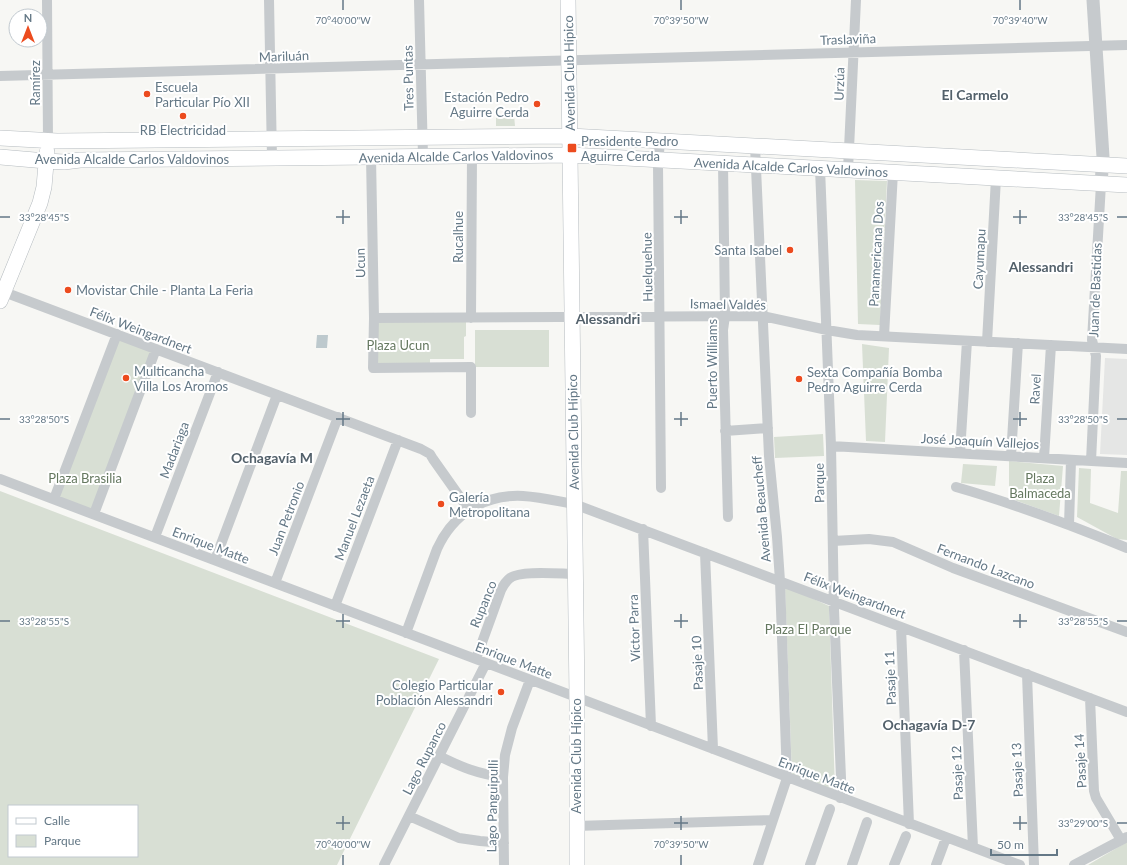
<svg xmlns="http://www.w3.org/2000/svg" width="1127" height="865" font-family="Lato,sans-serif">
<rect width="100%" height="100%" fill="#f7f7f4"/>
<path fill="#e5e6e5" d="M 1105,358 L 1127,359 L 1127,455 L 1100,454 Z"/>
<path fill="#d8dfd4" fill-rule="evenodd" d="M 496,115 L 514,115 L 515,126 L 496,126 Z
M 855,180 L 887,181 L 880,325 L 858,324 Z
M 376,322 L 466,322 L 466,336 L 464,337 L 464,359 L 430,359 L 430,366 L 376,366 Z
M 475,330 L 549,330 L 549,367 L 475,367 Z
M 118,339 L 152,352 L 93,510 L 57,497 Z
M 862,344 L 889,348 L 885,442 L 866,441 Z
M 823,434 L 824,456 L 775,458 L 774,437 Z
M 1009,461 L 1063,466 L 1059,516 L 1009,498 Z
M 963,464 L 997,466 L 995,486 L 961,483 Z
M 1079,468 L 1091,469 L 1090,503 L 1118,513 L 1121,471 L 1127,471 L 1127,540 L 1117,539 L 1077,517 Z
M 0,491 L 439,659 L 337,865 L 0,865 ZM 9,806 L 137,806 L 137,856 L 9,856 Z
M 785,586 L 829,606 L 835,790 L 792,775 Z
M 1127,842 L 1127,865 L 1088,865 Z"/>
<path fill="#bdc9cd" d="M 317,335 L 328,335 L 327,348 L 316,348 Z"/>
<g fill="none" stroke-linecap="round" stroke-linejoin="round">
<g stroke="#b6bcc0" stroke-width="16">
<path id="secondary" d="M 568,0 L 577,697 L 577,865
M 0,138 L 57,141 L 570,136 L 1127,166
M 0,157 L 46,161 L 64,162 L 80,160 L 570,155 L 1127,185
M 0,301 L 40,203 L 44,187 L 47,152"/>
</g>
<path stroke="#c6cacd" stroke-width="10" d="M 47,0 L 48,141
M 269,0 L 272,158
M 419,0 L 423,156
M 0,76 L 1127,45
M 660,141 L 658,165 L 661,488
M 755,146 L 769,456 L 777,537 L 780,581 L 787,778 L 758,865
M 371,157 L 374,318 L 373,368 L 471,367 L 471,413
M 723,163 L 725,316 L 723,330 L 728,517
M 820,168 L 831,446 L 834,610 L 841,778 L 840,798
M 848,170 L 856,0
M 4,292 L 421,449 L 430,454 L 433,459 L 469,510
M 374,318 L 762,316 L 827,330 L 857,335 L 1127,349
M 471,318 L 472,156
M 884,336 L 893,172
M 987,342 L 996,178
M 725,431 L 768,428
M 831,446 L 1127,463
M 960,453 L 967,341
M 1011,456 L 1018,343
M 1044,458 L 1051,345
M 1091,461 L 1096,356 L 1092,340 L 1101,184
M 0,479 L 1020,865
M 956,487 C 1015,504 1071,525 1127,548
M 54,499 L 117,334
M 94,514 L 156,349
M 1069,525 L 1071,460
M 643,529 L 651,726
M 155,537 L 218,372
M 833,541 L 869,539 L 893,542 L 953,568 L 1127,632
M 705,553 L 713,749
M 215,560 L 277,395
M 275,583 L 338,417
M 335,606 L 398,440
M 901,627 L 909,824
M 406,633 L 437,549 C 453,514 484,494 523,496 C 540,497 557,501 574,504 L 1127,712
M 964,650 L 973,847
M 476,659 L 501,590 C 503,586 506,581 510,578 C 520,570 561,574 575,574
M 1027,674 L 1034,865
M 1090,698 L 1094,791 L 1096,798 L 1121,840
M 439,756 C 461,767 478,774 503,777
M 409,816 L 459,838 L 480,841 L 504,843
M 576,826 L 773,820
M 384,865 L 486,663
M 504,865 L 503,777 L 505,755 L 512,728 L 530,680
M 810,865 L 830,809
M 852,865 L 867,822
M 894,865 L 906,836
M 936,865 L 946,838
M 1074,865 L 1127,837"/>
<path stroke="#c6cacd" stroke-width="13" d="M 1093,0 L 1103,157 L 1101,184"/>
<use href="#secondary" stroke="#fff" stroke-width="15"/>
</g>
<path fill="none" stroke="#647886" stroke-width="1.5" d="M 343,0 L 343,10M 681,0 L 681,10M 1020,0 L 1020,10M 343,210 L 343,224M 681,210 L 681,224M 1020,210 L 1020,224M 0,217 L 10,217M 336,217 L 350,217M 674,217 L 688,217M 1013,217 L 1027,217M 1117,217 L 1127,217M 343,412 L 343,426M 681,412 L 681,426M 1020,412 L 1020,426M 0,419 L 10,419M 336,419 L 350,419M 674,419 L 688,419M 1013,419 L 1027,419M 1117,419 L 1127,419M 343,614 L 343,628M 681,614 L 681,628M 1020,614 L 1020,628M 0,621 L 10,621M 336,621 L 350,621M 674,621 L 688,621M 1013,621 L 1027,621M 1117,621 L 1127,621M 343,816 L 343,830M 681,816 L 681,830M 1020,816 L 1020,830M 336,823 L 350,823M 674,823 L 688,823M 1013,823 L 1027,823M 1117,823 L 1127,823M 343,855 L 343,865M 681,855 L 681,865"/>
<g fill="#ec4b1e" stroke="#fff" stroke-width="1.5">
<circle cx="147" cy="94" r="4"/>
<circle cx="537" cy="104" r="4"/>
<circle cx="183" cy="116" r="4"/>
<rect x="567" y="143" width="10" height="10" rx="2"/>
<circle cx="790" cy="250" r="4"/>
<circle cx="68" cy="290" r="4"/>
<circle cx="126" cy="378" r="4"/>
<circle cx="799" cy="379" r="4"/>
<circle cx="441" cy="504" r="4"/>
<circle cx="501" cy="692" r="4"/>
</g>
<g text-anchor="middle" stroke-width="4" stroke-linejoin="round" paint-order="stroke">
<g font-size="13" fill="#647886" stroke="#fff">
<text transform="translate(848 39) rotate(-2)" y="5">Traslaviña</text>
<text transform="translate(284 56) rotate(-2)" y="5">Mariluán</text>
<text transform="translate(569 73) rotate(-91)" y="5">Avenida Club Hípico</text>
<text transform="translate(408 78) rotate(-91)" y="5">Tres Puntas</text>
<text transform="translate(35 83) rotate(-90)" y="5">Ramírez</text>
<text transform="translate(839 84) rotate(-88)" y="5">Urzúa</text>
<text transform="translate(456 156) rotate(-1)" y="5">Avenida Alcalde Carlos Valdovinos</text>
<text x="132" y="164">Avenida Alcalde Carlos Valdovinos</text>
<text transform="translate(791 167) rotate(3)" y="5">Avenida Alcalde Carlos Valdovinos</text>
<text transform="translate(458 237) rotate(-90)" y="5">Rucalhue</text>
<text transform="translate(876 254) rotate(-87)" y="5">Panamericana Dos</text>
<text transform="translate(979 259) rotate(-87)" y="5">Cayumapu</text>
<text transform="translate(360 263) rotate(-91)" y="5">Ucun</text>
<text transform="translate(647 267) rotate(-91)" y="5">Huelquehue</text>
<text transform="translate(1095 290) rotate(-88)" y="5">Juan de Bastidas</text>
<text transform="translate(728 304) rotate(1)" y="5">Ismael Valdés</text>
<text transform="translate(141 330) rotate(21)" y="5">Félix Weingardnert</text>
<text transform="translate(712 364) rotate(-90)" y="5">Puerto Williams</text>
<text transform="translate(1035 389) rotate(-87)" y="5">Ravel</text>
<text transform="translate(573 432) rotate(-91)" y="5">Avenida Club Hípico</text>
<text transform="translate(980 441) rotate(3)" y="5">José Joaquín Vallejos</text>
<text transform="translate(174 450) rotate(-69)" y="5">Madariaga</text>
<text transform="translate(819 483) rotate(-91)" y="5">Parque</text>
<text transform="translate(761 509) rotate(-95)" y="5">Avenida Beaucheff</text>
<text transform="translate(286 518) rotate(-69)" y="5">Juan Petronio</text>
<text transform="translate(354 518) rotate(-69)" y="5">Manuel Lezaeta</text>
<text transform="translate(211 545) rotate(21)" y="5">Enrique Matte</text>
<text transform="translate(986 566) rotate(21)" y="5">Fernando Lazcano</text>
<text transform="translate(855 595) rotate(21)" y="5">Félix Weingardnert</text>
<text transform="translate(483 604) rotate(-68)" y="5">Rupanco</text>
<text transform="translate(634 628) rotate(-92)" y="5">Víctor Parra</text>
<text transform="translate(514 660) rotate(21)" y="5">Enrique Matte</text>
<text transform="translate(697 663) rotate(-92)" y="5">Pasaje 10</text>
<text transform="translate(890 678) rotate(-92)" y="5">Pasaje 11</text>
<text transform="translate(576 756) rotate(-90)" y="5">Avenida Club Hípico</text>
<text transform="translate(424 758) rotate(-63)" y="5">Lago Rupanco</text>
<text transform="translate(1080 761) rotate(-93)" y="5">Pasaje 14</text>
<text transform="translate(1017 770) rotate(-92)" y="5">Pasaje 13</text>
<text transform="translate(957 773) rotate(-92)" y="5">Pasaje 12</text>
<text transform="translate(817 775) rotate(21)" y="5">Enrique Matte</text>
<text transform="translate(492 806) rotate(-89)" y="5">Lago Panguipulli</text>
</g>
<g font-size="13" fill="#647886" stroke="#fff" text-anchor="start">
<text x="155" y="92">Escuela<tspan x="155" dy="15">Particular Pío XII</tspan></text>
<text x="529" y="102" text-anchor="end">Estación Pedro<tspan x="529" dy="15">Aguirre Cerda</tspan></text>
<text x="183" y="135" text-anchor="middle">RB Electricidad</text>
<text x="581" y="146">Presidente Pedro<tspan x="581" dy="15">Aguirre Cerda</tspan></text>
<text x="782" y="255" text-anchor="end">Santa Isabel</text>
<text x="76" y="295">Movistar Chile - Planta La Feria</text>
<text x="134" y="376">Multicancha<tspan x="134" dy="15">Villa Los Aromos</tspan></text>
<text x="807" y="377">Sexta Compañía Bomba<tspan x="807" dy="15">Pedro Aguirre Cerda</tspan></text>
<text x="449" y="502">Galería<tspan x="449" dy="15">Metropolitana</tspan></text>
<text x="493" y="690" text-anchor="end">Colegio Particular<tspan x="493" dy="15">Población Alessandri</tspan></text>
</g>
<g font-size="13" fill="#657860" stroke="#fff">
<text x="398" y="350">Plaza Ucun</text>
<text x="85" y="483">Plaza Brasilia</text>
<text x="1040" y="483">Plaza<tspan x="1040" dy="15">Balmaceda</tspan></text>
<text x="808" y="634">Plaza El Parque</text>
</g>
<g font-size="14" font-weight="bold" fill="#53616b" stroke="#fff">
<text x="975" y="100">El Carmelo</text>
<text x="1041" y="272">Alessandri</text>
<text x="608" y="324">Alessandri</text>
<text x="272" y="463">Ochagavía M</text>
<text x="929" y="730">Ochagavía D-7</text>
</g>
</g>
<g font-size="10" text-anchor="middle" fill="#647886" stroke="#fff" stroke-width="4" stroke-linejoin="round" paint-order="stroke">
<text x="343" y="24">70°40'00"W</text>
<text x="681" y="24">70°39'50"W</text>
<text x="1020" y="24">70°39'40"W</text>
<text x="44" y="221">33°28'45"S</text>
<text x="1083" y="221">33°28'45"S</text>
<text x="44" y="423">33°28'50"S</text>
<text x="1083" y="423">33°28'50"S</text>
<text x="44" y="625">33°28'55"S</text>
<text x="1083" y="625">33°28'55"S</text>
<text x="1083" y="827">33°29'00"S</text>
<text x="343" y="848">70°40'00"W</text>
<text x="681" y="848">70°39'50"W</text>
</g>
<rect x="8" y="805" width="130" height="52" fill="#ffffff" stroke="#c1c9cf"/>
<rect x="16" y="818" width="20" height="6" fill="#ffffff" stroke="#c1c9cf"/>
<text x="44" y="825" font-size="12" fill="#647886">Calle</text>
<rect x="16" y="835" width="20" height="12" fill="#d8dfd4" stroke="#c1c9cf"/>
<text x="44" y="845" font-size="12" fill="#647886">Parque</text>
<g transform="translate(28 28)"><circle r="19" fill="#ffffff" stroke="#c1c9cf"/>
<path d="M0-3L7 15L0 10L-7 15Z" fill="#ec4b1e"/>
<text y="-6" font-size="11" font-weight="bold" text-anchor="middle" fill="#647886">N</text>
</g>
<path d="M991 849v6h66v-6" fill="none" stroke="#647886" stroke-width="2"/>
<text x="997" y="849" font-size="12" fill="#647886" stroke="#ffffff" stroke-width="3" paint-order="stroke">50 m</text>
</svg>
